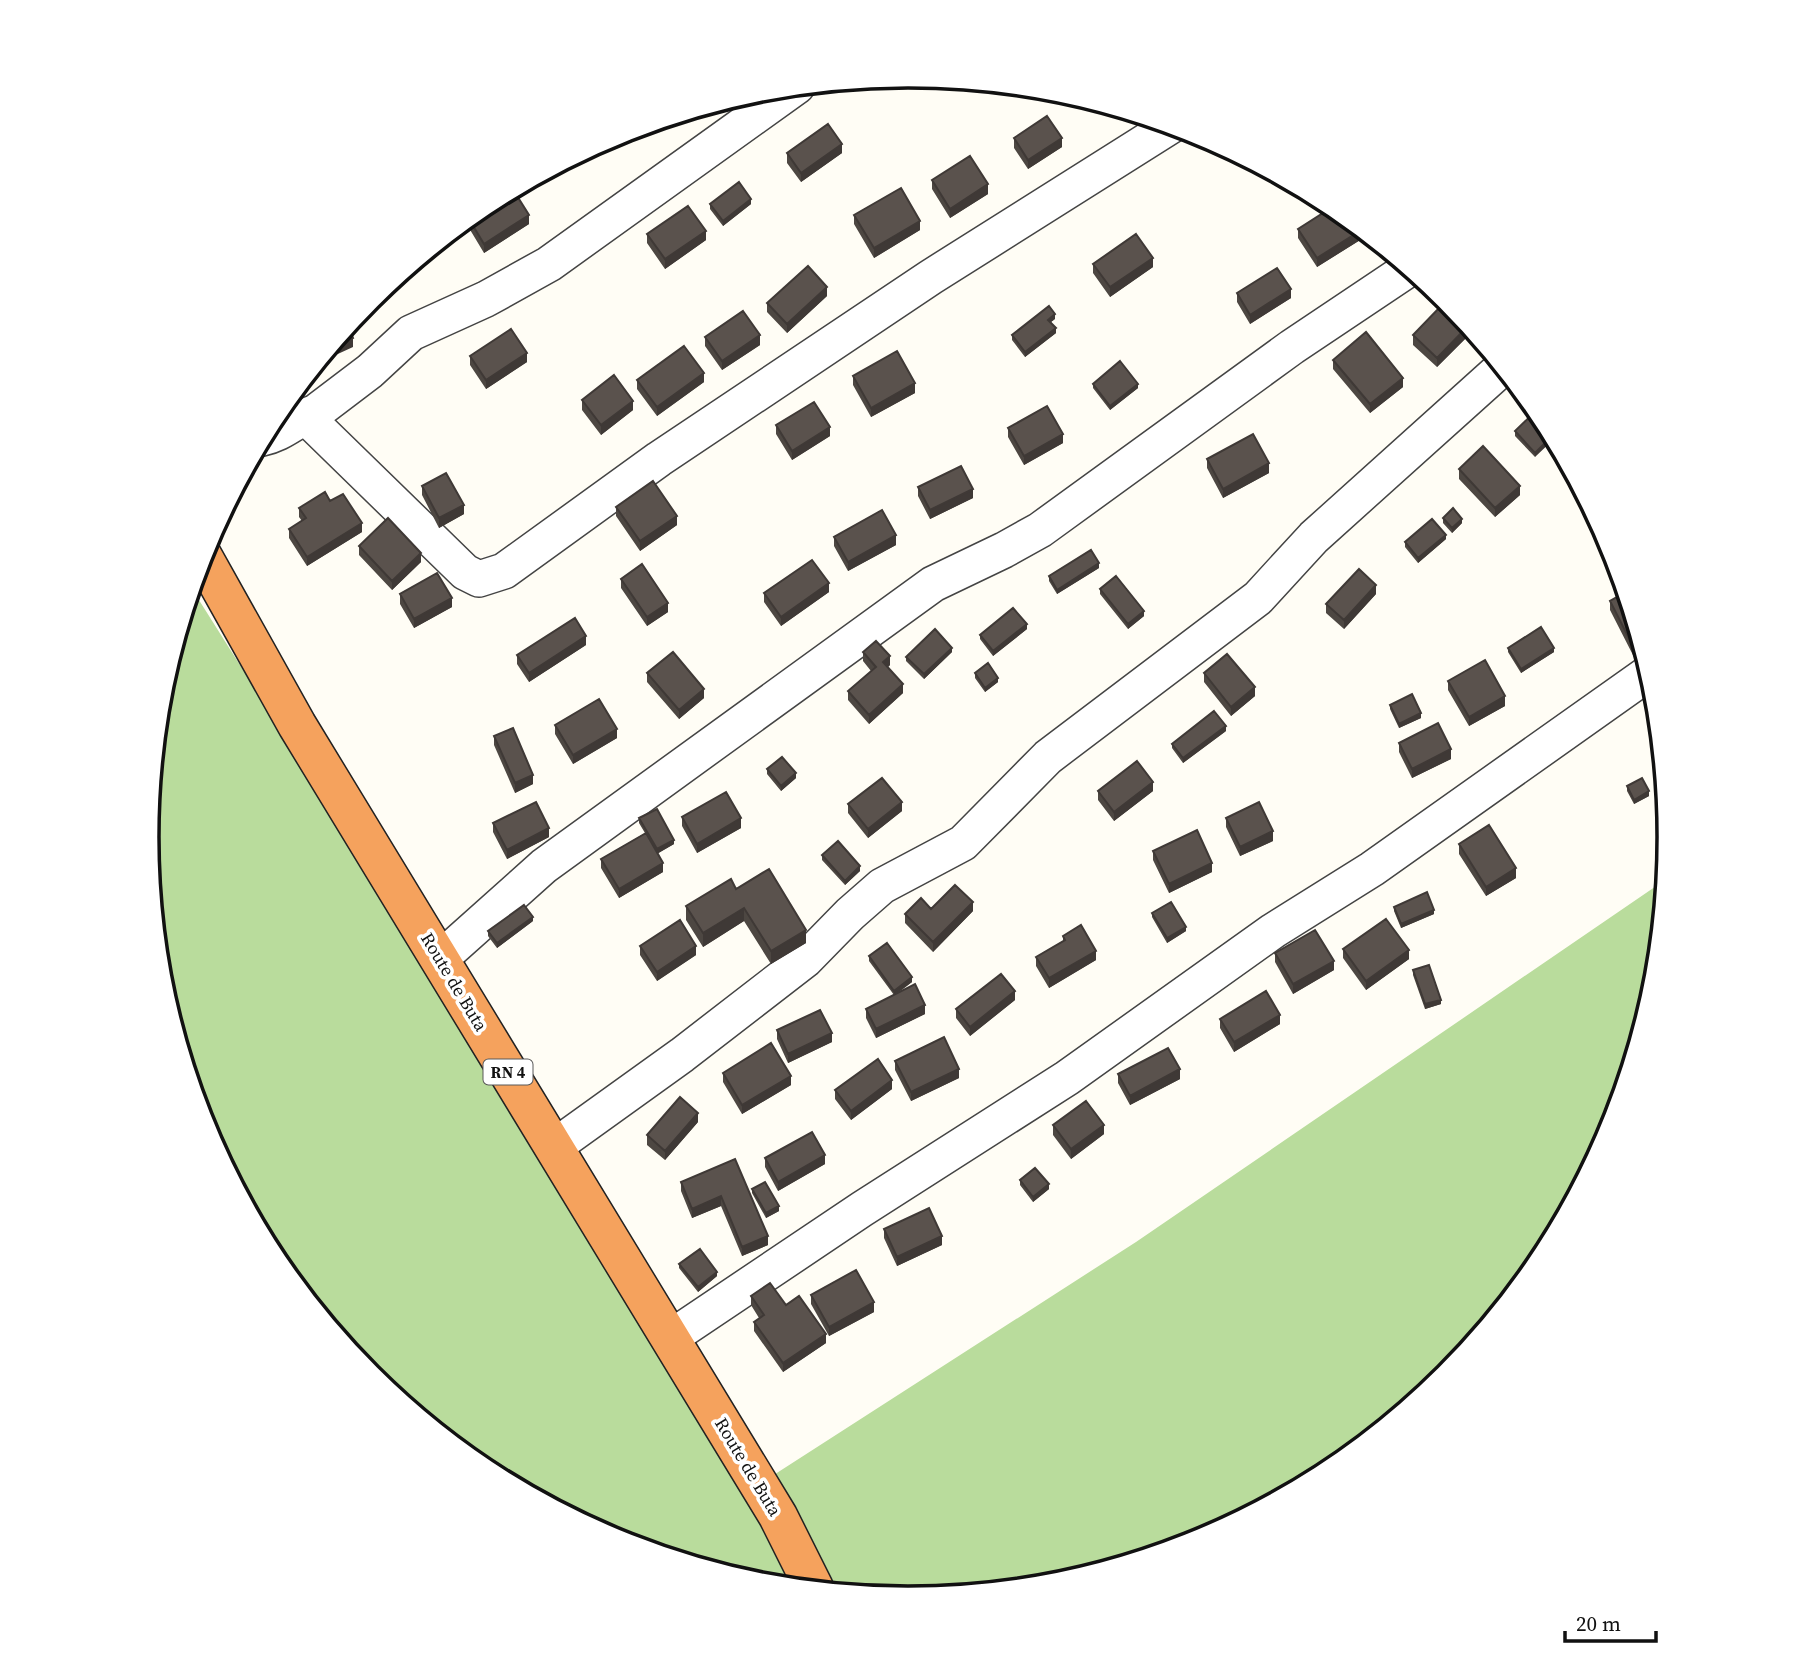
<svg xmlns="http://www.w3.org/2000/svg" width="1817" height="1673" font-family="'Source Serif 4',serif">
<rect width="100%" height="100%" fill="#fffdf5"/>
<path fill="#b9dc9c" d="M 192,589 L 438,979 L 744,1494 L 1136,1242 L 1665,880 L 1655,985 L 1612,1128 L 1541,1260 L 1446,1375 L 1331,1470 L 1199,1540 L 1057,1583 L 908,1598 L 760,1583 L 617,1540 L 485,1469 L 370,1374 L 275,1259 L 205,1127 L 162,985 L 147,836 L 162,688 Z"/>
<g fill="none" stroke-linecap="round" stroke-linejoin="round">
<g stroke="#444" stroke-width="38">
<path id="minor" d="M 305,416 L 465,572 L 479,579 L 504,571 L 659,459 L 931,277 L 1172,125
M 262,438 C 283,434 296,419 316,412 L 370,371 L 411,333 L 486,299 L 549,264 L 797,86
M 440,959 L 544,866 L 933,584 L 1004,550 L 1040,530 L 1292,347 L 1410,268
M 554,1147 L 682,1055 L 805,960 L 850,914 L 882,886 L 963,843 L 1048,757 L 1258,598 L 1314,537 L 1503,367
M 670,1338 L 862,1209 L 1067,1078 L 1273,931 L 1372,869 L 1650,672"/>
</g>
<g stroke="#222" stroke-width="41">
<path id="highway" d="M 202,555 L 297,725 L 778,1516 L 814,1588"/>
</g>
<use href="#minor" stroke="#fff" stroke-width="35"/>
<use href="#highway" stroke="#f5a25d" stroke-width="38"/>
</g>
<path fill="#4d4742" d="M 1014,138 L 1062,147 L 1028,169 L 1014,148 Z
M 787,153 L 842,153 L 801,182 L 787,163 Z
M 932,180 L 988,194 L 950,218 L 932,189 Z
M 710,204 L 751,204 L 723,226 L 710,209 Z
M 854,215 L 920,230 L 874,258 L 854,224 Z
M 469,219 L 529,224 L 484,253 L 469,228 Z
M 1298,229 L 1365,231 L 1365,237 L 1317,267 L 1298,238 Z
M 647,234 L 706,240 L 665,269 L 647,243 Z
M 1093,264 L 1153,267 L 1110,297 L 1093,273 Z
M 1237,293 L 1291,298 L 1250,324 L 1237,302 Z
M 827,296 L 787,333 L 767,312 L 767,303 Z
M 1055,319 L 1051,322 L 1056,333 L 1025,357 L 1012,340 L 1012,335 Z
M 1413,335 L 1467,337 L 1437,367 L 1413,345 Z
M 705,337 L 760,345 L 722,370 L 705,346 Z
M 470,356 L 527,362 L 486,389 L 470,365 Z
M 1333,360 L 1403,387 L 1370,413 L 1333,369 Z
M 853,376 L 915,393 L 871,417 L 853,385 Z
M 1512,378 L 1542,414 L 1535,457 L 1515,436 L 1515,431 L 1538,409 L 1512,382 Z
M 637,380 L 704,382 L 657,416 L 637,389 Z
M 1093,384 L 1138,388 L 1110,410 L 1093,388 Z
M 582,400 L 633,410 L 601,435 L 582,410 Z
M 776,425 L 830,436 L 792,460 L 776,434 Z
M 1008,428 L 1063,443 L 1024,465 L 1008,437 Z
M 1207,459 L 1269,473 L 1223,498 L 1207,468 Z
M 1459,469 L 1520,495 L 1495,517 L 1459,479 Z
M 422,486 L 464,514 L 439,528 L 422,495 Z
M 918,487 L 973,498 L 930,519 L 918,496 Z
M 330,501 L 362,532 L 307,566 L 289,538 L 289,529 L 302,521 L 299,517 L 299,508 Z
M 616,507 L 677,525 L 640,551 L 616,516 Z
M 1443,518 L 1462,523 L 1452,533 L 1443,523 Z
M 834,537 L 896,545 L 848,571 L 834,546 Z
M 1446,539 L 1418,563 L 1405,547 L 1405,542 Z
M 359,546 L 421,562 L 392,590 L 359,555 Z
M 1099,568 L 1057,594 L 1049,581 L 1049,576 Z
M 621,579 L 668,612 L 647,626 L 621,588 Z
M 1100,589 L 1144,616 L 1128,629 L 1100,594 Z
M 829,592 L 781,626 L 764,602 L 764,593 Z
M 400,594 L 452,607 L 414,628 L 400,604 Z
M 1376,594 L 1344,629 L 1326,613 L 1326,604 Z
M 1610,601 L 1645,656 L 1636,661 L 1610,610 Z
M 1027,629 L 993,656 L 980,639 L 980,635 Z
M 586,645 L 529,682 L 517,664 L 517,655 Z
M 1508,648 L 1554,652 L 1521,673 L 1508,652 Z
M 863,652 L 890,665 L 888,667 L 903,693 L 869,724 L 848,700 L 848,691 L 871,671 L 863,661 Z
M 952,652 L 924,679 L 906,661 L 906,657 Z
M 647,673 L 704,698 L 679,719 L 647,682 Z
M 975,673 L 998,682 L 985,692 L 975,678 Z
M 1204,673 L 1255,696 L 1231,716 L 1204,682 Z
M 1448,681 L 1505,706 L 1469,726 L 1448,690 Z
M 1390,705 L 1421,718 L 1399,728 L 1390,709 Z
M 555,725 L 617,738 L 573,764 L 555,734 Z
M 1226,731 L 1183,763 L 1172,748 L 1172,744 Z
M 494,736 L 533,784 L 515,793 L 494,745 Z
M 1399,743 L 1451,759 L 1412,778 L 1399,752 Z
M 767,769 L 796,778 L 781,791 L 767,774 Z
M 1627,786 L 1649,796 L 1634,804 L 1627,791 Z
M 1098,791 L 1153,791 L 1114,821 L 1098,800 Z
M 848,804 L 902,811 L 868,838 L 848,813 Z
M 682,817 L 741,828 L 697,853 L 682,826 Z
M 639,818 L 674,844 L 658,853 L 663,872 L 619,898 L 601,868 L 601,859 L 645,833 L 639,823 Z
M 1226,818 L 1273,841 L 1240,856 L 1226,827 Z
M 493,823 L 549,837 L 507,859 L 493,832 Z
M 1459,844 L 1516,878 L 1486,896 L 1459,854 Z
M 1153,851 L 1212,872 L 1169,893 L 1153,860 Z
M 822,855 L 860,871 L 845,885 L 822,860 Z
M 736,889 L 806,943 L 771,964 L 744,921 L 703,947 L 686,920 L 686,906 Z
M 1394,907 L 1434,914 L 1401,928 L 1394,911 Z
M 973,911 L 933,952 L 905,923 L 905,914 Z
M 1152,913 L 1186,931 L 1167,943 L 1152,917 Z
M 533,921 L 497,948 L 488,936 L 488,931 Z
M 1063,936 L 1096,960 L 1049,988 L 1036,966 L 1036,957 L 1063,941 Z
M 640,946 L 696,955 L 657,981 L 640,955 Z
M 1343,949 L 1409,959 L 1366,990 L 1343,958 Z
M 1275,953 L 1334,970 L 1293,994 L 1275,962 Z
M 869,956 L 912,982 L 898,993 L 925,1014 L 876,1038 L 866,1018 L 866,1009 L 894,995 L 869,961 Z
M 1413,970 L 1441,1004 L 1425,1009 L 1413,975 Z
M 1015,1000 L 970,1036 L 956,1018 L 956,1009 Z
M 1220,1019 L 1280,1024 L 1234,1052 L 1220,1028 Z
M 777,1030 L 832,1042 L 788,1063 L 777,1039 Z
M 895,1061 L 959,1078 L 911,1101 L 895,1070 Z
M 723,1073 L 791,1085 L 742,1114 L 723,1082 Z
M 1118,1074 L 1180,1079 L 1130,1105 L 1118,1083 Z
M 892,1089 L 851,1120 L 835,1099 L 835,1090 Z
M 698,1122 L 665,1160 L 647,1145 L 647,1135 Z
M 1053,1125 L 1104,1134 L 1071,1159 L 1053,1135 Z
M 765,1158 L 825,1164 L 778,1191 L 765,1167 Z
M 735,1159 L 768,1245 L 742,1256 L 721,1206 L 692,1218 L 681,1191 L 681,1182 Z
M 1020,1180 L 1049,1189 L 1033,1202 L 1020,1185 Z
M 752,1189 L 779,1211 L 766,1218 L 752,1193 Z
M 884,1229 L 942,1245 L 897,1266 L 884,1238 Z
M 679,1264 L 717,1276 L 698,1292 L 679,1268 Z
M 811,1295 L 874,1312 L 829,1336 L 811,1304 Z
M 751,1296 L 786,1305 L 826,1343 L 783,1372 L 754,1331 L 754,1322 L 759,1318 L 751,1305 Z"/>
<path fill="#3f3936" d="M 1062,138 L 1062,147 L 1028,169 L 1028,160 Z
M 842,144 L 842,153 L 801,182 L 801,173 Z
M 988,184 L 988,194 L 950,218 L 950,209 Z
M 751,199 L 751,204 L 723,226 L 723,221 Z
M 529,215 L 529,224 L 484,253 L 484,244 Z
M 920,221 L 920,230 L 874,258 L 874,248 Z
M 1363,229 L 1365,231 L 1365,237 L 1317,267 L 1317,258 Z
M 706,231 L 706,240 L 665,269 L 665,259 Z
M 1153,258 L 1153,267 L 1110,297 L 1110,287 Z
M 827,287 L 827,296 L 787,333 L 787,324 Z
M 1291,289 L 1291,298 L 1250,324 L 1250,315 Z
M 1055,314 L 1055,319 L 1048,324 L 1048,320 Z
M 1467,327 L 1467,337 L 1437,367 L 1437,358 Z
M 1056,328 L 1056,333 L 1025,357 L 1025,352 Z
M 760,335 L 760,345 L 722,370 L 722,361 Z
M 353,338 L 353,347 L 316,364 L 328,349 Z
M 527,353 L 527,362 L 486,389 L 486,380 Z
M 704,373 L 704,382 L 657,416 L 657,407 Z
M 1403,378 L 1403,387 L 1370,413 L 1370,404 Z
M 915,383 L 915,393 L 871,417 L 871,408 Z
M 1138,384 L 1138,388 L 1110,410 L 1110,406 Z
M 633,401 L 633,410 L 601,435 L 601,425 Z
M 830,427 L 830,436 L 792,460 L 792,451 Z
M 1063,434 L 1063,443 L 1024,465 L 1024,456 Z
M 1553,435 L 1555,438 L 1535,457 L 1535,453 Z
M 1269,463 L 1269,473 L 1223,498 L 1223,489 Z
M 1520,486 L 1520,495 L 1495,517 L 1495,508 Z
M 973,489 L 973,498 L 930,519 L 930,510 Z
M 464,505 L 464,514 L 439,528 L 439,518 Z
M 677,516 L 677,525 L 640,551 L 640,541 Z
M 1462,519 L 1462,523 L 1452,533 L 1452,528 Z
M 362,523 L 362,532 L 307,566 L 307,557 Z
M 896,535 L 896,545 L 848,571 L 848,562 Z
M 1446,535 L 1446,539 L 1418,563 L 1418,558 Z
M 421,553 L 421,562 L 392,590 L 392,581 Z
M 1099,563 L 1099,568 L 1057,594 L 1057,590 Z
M 829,583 L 829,592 L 781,626 L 781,617 Z
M 1376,585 L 1376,594 L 1344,629 L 1344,620 Z
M 452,598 L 452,607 L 414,628 L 414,619 Z
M 668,603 L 668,612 L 647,626 L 647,617 Z
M 1144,611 L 1144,616 L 1128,629 L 1128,624 Z
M 1027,624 L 1027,629 L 993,656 L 993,651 Z
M 586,636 L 586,645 L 529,682 L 529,673 Z
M 952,648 L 952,652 L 924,679 L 924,674 Z
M 1554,648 L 1554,652 L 1521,673 L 1521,669 Z
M 1643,648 L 1645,656 L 1636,661 L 1636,652 Z
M 890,656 L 890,665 L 883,671 L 883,662 Z
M 998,678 L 998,682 L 985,692 L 985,688 Z
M 903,684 L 903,693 L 869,724 L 869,715 Z
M 1255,687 L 1255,696 L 1231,716 L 1231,707 Z
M 704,689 L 704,698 L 679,719 L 679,710 Z
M 1505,696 L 1505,706 L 1469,726 L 1469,717 Z
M 1421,713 L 1421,718 L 1399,728 L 1399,724 Z
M 1226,726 L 1226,731 L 1183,763 L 1183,758 Z
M 617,729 L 617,738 L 573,764 L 573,755 Z
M 1451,749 L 1451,759 L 1412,778 L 1412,769 Z
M 796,773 L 796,778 L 781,791 L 781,786 Z
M 533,775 L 533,784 L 515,793 L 515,783 Z
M 1153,782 L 1153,791 L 1114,821 L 1114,812 Z
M 1649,791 L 1649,796 L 1634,804 L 1634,800 Z
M 902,802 L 902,811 L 868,838 L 868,829 Z
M 741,818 L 741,828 L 697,853 L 697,844 Z
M 549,828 L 549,837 L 507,859 L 507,850 Z
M 1273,831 L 1273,841 L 1240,856 L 1240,847 Z
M 674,840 L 674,844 L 657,854 L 657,849 Z
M 663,863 L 663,872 L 619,898 L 619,889 Z
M 1212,863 L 1212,872 L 1169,893 L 1169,884 Z
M 860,866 L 860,871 L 845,885 L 845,881 Z
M 1516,868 L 1516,878 L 1486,896 L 1486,887 Z
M 973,902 L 973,911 L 933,952 L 933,942 Z
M 744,908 L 744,921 L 703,947 L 703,933 Z
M 1434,910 L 1434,914 L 1401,928 L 1401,924 Z
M 533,917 L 533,921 L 497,948 L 497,943 Z
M 1186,927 L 1186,931 L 1167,943 L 1167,938 Z
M 806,930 L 806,943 L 771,964 L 771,951 Z
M 696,946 L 696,955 L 657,981 L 657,972 Z
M 1409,950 L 1409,959 L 1366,990 L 1366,981 Z
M 1096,951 L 1096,960 L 1049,988 L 1049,978 Z
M 1334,961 L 1334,970 L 1293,994 L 1293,984 Z
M 912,977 L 912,982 L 894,995 L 894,991 Z
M 1015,991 L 1015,1000 L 970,1036 L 970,1027 Z
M 1441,1000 L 1441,1004 L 1425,1009 L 1425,1004 Z
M 925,1005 L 925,1014 L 876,1038 L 876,1029 Z
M 1280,1015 L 1280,1024 L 1234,1052 L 1234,1042 Z
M 832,1033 L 832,1042 L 788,1063 L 788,1054 Z
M 959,1069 L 959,1078 L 911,1101 L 911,1092 Z
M 1180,1069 L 1180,1079 L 1130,1105 L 1130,1096 Z
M 791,1076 L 791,1085 L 742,1114 L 742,1105 Z
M 892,1080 L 892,1089 L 851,1120 L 851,1111 Z
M 698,1113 L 698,1122 L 665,1160 L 665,1151 Z
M 1104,1125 L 1104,1134 L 1071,1159 L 1071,1149 Z
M 825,1155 L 825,1164 L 778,1191 L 778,1182 Z
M 1049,1184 L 1049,1189 L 1033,1202 L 1033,1197 Z
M 721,1196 L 721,1206 L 692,1218 L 692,1209 Z
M 779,1206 L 779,1211 L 766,1218 L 766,1213 Z
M 768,1236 L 768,1245 L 742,1256 L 742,1247 Z
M 942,1236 L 942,1245 L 897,1266 L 897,1257 Z
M 717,1272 L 717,1276 L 698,1292 L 698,1287 Z
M 874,1302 L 874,1312 L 829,1336 L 829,1327 Z
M 826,1334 L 826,1343 L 783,1372 L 783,1363 Z"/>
<path fill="#5a524d" stroke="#3f3936" stroke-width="2" d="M 1047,116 L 1062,138 L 1028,160 L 1014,138 Z
M 828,124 L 842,144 L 801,173 L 787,153 Z
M 970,156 L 988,184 L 950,209 L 932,180 Z
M 739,182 L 751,199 L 723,221 L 710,204 Z
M 901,188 L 920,221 L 874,248 L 854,215 Z
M 514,191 L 529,215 L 484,244 L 469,219 Z
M 688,206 L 706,231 L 665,259 L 647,234 Z
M 1334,206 L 1363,229 L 1317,258 L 1298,229 Z
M 1136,234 L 1153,258 L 1110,287 L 1093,264 Z
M 808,266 L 827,287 L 787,324 L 767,303 Z
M 1277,268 L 1291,289 L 1250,315 L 1237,293 Z
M 1443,304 L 1467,327 L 1437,358 L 1413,335 Z
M 1049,306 L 1055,314 L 1048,320 L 1056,328 L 1025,352 L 1012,335 Z
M 743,311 L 760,335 L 722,361 L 705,337 Z
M 348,326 L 353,338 L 328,349 Z
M 511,329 L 527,353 L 486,380 L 470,356 Z
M 1366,332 L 1403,378 L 1370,404 L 1333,360 Z
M 684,346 L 704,373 L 657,407 L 637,380 Z
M 897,351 L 915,383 L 871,408 L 853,376 Z
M 1120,361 L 1138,384 L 1110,406 L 1093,384 Z
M 614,375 L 633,401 L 601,425 L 582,400 Z
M 814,402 L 830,427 L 792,451 L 776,425 Z
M 1047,406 L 1063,434 L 1024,456 L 1008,428 Z
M 1538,409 L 1542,414 L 1553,435 L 1535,453 L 1515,431 Z
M 1253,434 L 1269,463 L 1223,489 L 1207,459 Z
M 1483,446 L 1520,486 L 1495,508 L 1459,469 Z
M 961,466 L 973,489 L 930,510 L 918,487 Z
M 446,473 L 464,505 L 439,518 L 422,486 Z
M 653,481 L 677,516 L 640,541 L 616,507 Z
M 325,492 L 330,501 L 343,494 L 362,523 L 307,557 L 289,529 L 306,518 L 299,508 Z
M 1453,508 L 1462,519 L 1452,528 L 1443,518 Z
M 882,510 L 896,535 L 848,562 L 834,537 Z
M 388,518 L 421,553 L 392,581 L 359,546 Z
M 1432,519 L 1446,535 L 1418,558 L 1405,542 Z
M 1091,550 L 1099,563 L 1057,590 L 1049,576 Z
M 812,560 L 829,583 L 781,617 L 764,593 Z
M 642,564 L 668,603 L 647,617 L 621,579 Z
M 1359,569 L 1376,585 L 1344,620 L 1326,604 Z
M 437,573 L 452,598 L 414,619 L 400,594 Z
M 1116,576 L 1144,611 L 1128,624 L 1100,589 Z
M 1626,592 L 1643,648 L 1636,652 L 1610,601 Z
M 1013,608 L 1027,624 L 993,651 L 980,635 Z
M 575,618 L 586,636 L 529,673 L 517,655 Z
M 1541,627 L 1554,648 L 1521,669 L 1508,648 Z
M 935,629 L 952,648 L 924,674 L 906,657 Z
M 876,641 L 890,656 L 883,662 L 903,684 L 869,715 L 848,691 L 876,667 L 863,652 Z
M 673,652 L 704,689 L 679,710 L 647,673 Z
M 1227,654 L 1255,687 L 1231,707 L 1204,673 Z
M 1485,660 L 1505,696 L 1469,717 L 1448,681 Z
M 988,663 L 998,678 L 985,688 L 975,673 Z
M 1412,694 L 1421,713 L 1399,724 L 1390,705 Z
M 599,699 L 617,729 L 573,755 L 555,725 Z
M 1214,711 L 1226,726 L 1183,758 L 1172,744 Z
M 1438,723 L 1451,749 L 1412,769 L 1399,743 Z
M 513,728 L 533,775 L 515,783 L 494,736 Z
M 782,757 L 796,773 L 781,786 L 767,769 Z
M 1137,761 L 1153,782 L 1114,812 L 1098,791 Z
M 882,778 L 902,802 L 868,829 L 848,804 Z
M 1642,778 L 1649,791 L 1634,800 L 1627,786 Z
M 726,792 L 741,818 L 697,844 L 682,817 Z
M 536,802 L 549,828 L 507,850 L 493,823 Z
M 1259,802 L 1273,831 L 1240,847 L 1226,818 Z
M 657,809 L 674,840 L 657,849 L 639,818 Z
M 1489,825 L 1516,868 L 1486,887 L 1459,844 Z
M 1197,830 L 1212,863 L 1169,884 L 1153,851 Z
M 646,833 L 663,863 L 619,889 L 601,859 Z
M 838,841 L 860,866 L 845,881 L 822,855 Z
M 769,869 L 806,930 L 771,951 L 744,908 L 703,933 L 686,906 L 731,879 L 736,889 Z
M 955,885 L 973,902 L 933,942 L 905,914 L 921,898 L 931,909 Z
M 1427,892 L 1434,910 L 1401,924 L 1394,907 Z
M 1171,902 L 1186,927 L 1167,938 L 1152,913 Z
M 524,905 L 533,917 L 497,943 L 488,931 Z
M 1386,919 L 1409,950 L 1366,981 L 1343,949 Z
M 680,920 L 696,946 L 657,972 L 640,946 Z
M 1081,925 L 1096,951 L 1049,978 L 1036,957 L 1065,940 L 1063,936 Z
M 1315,930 L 1334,961 L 1293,984 L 1275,953 Z
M 887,943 L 912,977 L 894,991 L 869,956 Z
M 1429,965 L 1441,1000 L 1425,1004 L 1413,970 Z
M 1001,974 L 1015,991 L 970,1027 L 956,1009 Z
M 915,984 L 925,1005 L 876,1029 L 866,1009 Z
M 1266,991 L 1280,1015 L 1234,1042 L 1220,1019 Z
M 820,1010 L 832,1033 L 788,1054 L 777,1030 Z
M 944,1037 L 959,1069 L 911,1092 L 895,1061 Z
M 771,1043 L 791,1076 L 742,1105 L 723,1073 Z
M 1168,1048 L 1180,1069 L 1130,1096 L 1118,1074 Z
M 878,1059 L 892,1080 L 851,1111 L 835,1090 Z
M 680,1097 L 698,1113 L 665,1151 L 647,1135 Z
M 1086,1101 L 1104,1125 L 1071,1149 L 1053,1125 Z
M 812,1132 L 825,1155 L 778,1182 L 765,1158 Z
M 735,1159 L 768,1236 L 742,1247 L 721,1196 L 692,1209 L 681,1182 Z
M 1035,1168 L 1049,1184 L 1033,1197 L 1020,1180 Z
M 765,1182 L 779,1206 L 766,1213 L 752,1189 Z
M 929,1208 L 942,1236 L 897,1257 L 884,1229 Z
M 700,1249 L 717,1272 L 698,1287 L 679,1264 Z
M 856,1270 L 874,1302 L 829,1327 L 811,1295 Z
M 770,1283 L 786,1305 L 799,1296 L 826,1334 L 783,1363 L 754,1322 L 764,1315 L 751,1296 Z"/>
<g text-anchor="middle" stroke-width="7" stroke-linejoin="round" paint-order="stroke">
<rect fill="#fff" stroke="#585858" stroke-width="2" x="483.5" y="1059.5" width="49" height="25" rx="5"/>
<g font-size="16" font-weight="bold" fill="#111">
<text x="508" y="1078">RN 4</text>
</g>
<g font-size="18" fill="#111" stroke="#fff">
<text transform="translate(454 982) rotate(59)" y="6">Route de Buta</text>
<text transform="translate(748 1467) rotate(59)" y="6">Route de Buta</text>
</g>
</g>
<path d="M0 0H1817V1673H0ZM159 837a749 749 0 1 1 1498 0a749 749 0 1 1-1498 0Z" fill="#fff" fill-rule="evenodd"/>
<path fill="none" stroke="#111" stroke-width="3.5" d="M159 837a749 749 0 1 1 1498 0a749 749 0 1 1-1498 0Z"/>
<path d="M1565 1631v10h91v-10" fill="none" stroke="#111111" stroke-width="3.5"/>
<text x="1576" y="1631" font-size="21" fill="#111111" stroke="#ffffff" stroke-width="5" paint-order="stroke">20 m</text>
</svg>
